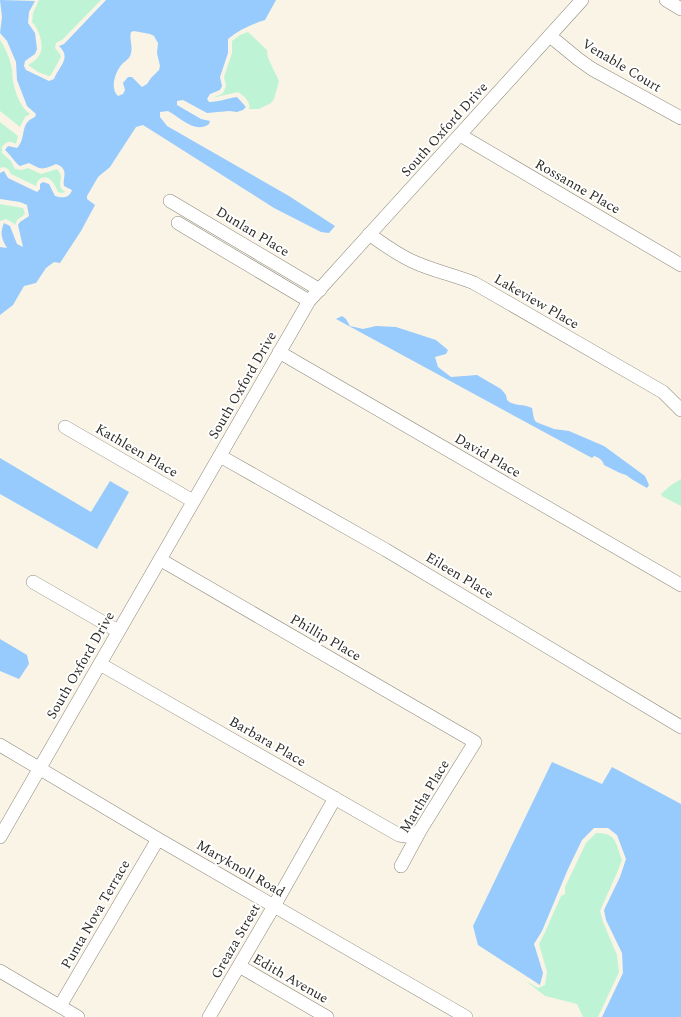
<svg xmlns="http://www.w3.org/2000/svg" width="681" height="1017" font-family="Spectral,serif">
<rect width="100%" height="100%" fill="#f9f4e6"/>
<path fill="#bef4d5" d="M 39,0 L 101,0 L 62,40 L 56,43 L 55,48 L 60,54 L 61,57 L 51,75 L 49,76 L 38,72 L 28,65 C 31,63 36,60 38,57 C 46,48 39,29 32,22 L 33,13 Z
M 248,32 L 267,50 L 268,58 L 279,81 L 274,99 L 271,103 L 259,109 L 249,109 C 251,102 244,96 238,92 L 212,98 L 222,94 L 224,91 L 226,86 L 224,77 L 232,53 L 232,41 L 240,35 Z
M 0,40 C 4,45 10,59 11,65 C 13,70 12,76 13,81 C 15,92 20,107 30,114 L 25,117 L 20,127 L 0,111 Z
M 0,122 L 18,136 L 16,144 C 10,140 6,142 2,147 L 2,153 L 11,161 L 15,169 L 22,170 L 28,168 L 41,174 L 57,169 L 61,175 C 61,183 57,188 66,192 L 62,193 L 58,192 C 56,188 54,183 51,180 C 44,174 37,179 36,186 L 11,174 L 8,169 L 4,167 L 0,168 Z
M 0,204 L 23,208 L 25,214 L 17,220 L 15,225 L 13,223 L 6,219 L 0,221 Z
M 681,479 L 681,506 L 662,496 L 661,494 L 670,486 Z
M 596,833 C 617,833 615,842 622,860 L 616,875 L 600,911 L 603,922 L 617,955 L 619,972 L 598,1017 L 583,1017 L 577,1004 L 545,996 L 526,981 L 538,988 L 545,985 L 547,972 L 539,944 L 545,932 L 561,896 L 565,894 L 565,887 L 586,843 Z"/>
<path fill="#97cafd" fill-rule="evenodd" d="M 0,0 L 35,1 L 29,12 L 28,23 L 35,33 L 37,49 L 35,54 L 25,61 L 24,66 L 26,70 L 49,81 L 54,79 C 59,66 72,58 59,46 L 64,44 L 106,0 L 276,0 L 265,20 C 252,24 239,30 228,39 L 228,53 L 220,77 L 222,86 L 220,90 L 210,94 L 207,99 L 209,102 C 219,102 228,98 237,97 L 246,107 L 243,110 L 237,112 L 229,111 L 207,113 L 183,100 L 177,101 L 177,105 L 201,119 L 210,121 L 209,124 C 195,134 181,118 168,111 L 160,112 L 160,117 L 167,126 L 289,196 L 335,226 L 329,233 L 321,232 L 274,208 L 143,125 L 136,127 L 110,167 L 98,177 L 87,196 L 87,199 L 95,205 L 81,231 L 60,263 L 54,262 L 46,268 L 36,283 L 24,286 L 13,305 L 0,315 L 0,247 L 7,248 C 1,238 0,233 4,223 L 10,226 L 17,244 L 23,247 L 18,225 L 20,222 L 29,216 L 27,205 L 20,202 L 0,199 L 0,173 L 4,171 L 8,178 L 37,192 L 40,189 L 40,184 L 43,182 L 49,184 L 55,196 C 62,198 69,199 72,190 L 64,186 C 62,178 70,169 56,164 C 42,170 42,170 29,163 L 20,166 C 16,164 10,154 5,150 L 8,146 L 17,148 C 27,138 19,123 35,117 L 36,114 L 27,106 L 17,80 L 16,62 L 7,41 L 0,33 L 2,17 ZM 134,31 L 150,34 L 154,36 L 158,43 L 157,53 L 160,66 L 159,70 L 151,78 L 147,84 L 142,87 L 132,77 L 128,77 L 123,83 L 125,90 L 123,94 L 118,96 C 109,88 116,70 123,63 C 127,60 130,58 131,53 C 133,46 129,39 131,32 Z
M 342,316 L 346,319 L 350,326 L 363,329 L 376,326 L 396,327 L 436,340 L 448,350 L 446,354 L 435,357 L 438,367 L 451,377 L 477,375 L 501,389 L 506,395 L 507,400 C 514,407 523,403 532,408 L 534,419 L 536,422 L 554,429 L 569,431 L 604,446 L 645,476 L 649,485 L 647,488 L 633,480 L 626,475 L 620,473 L 604,465 C 603,460 598,457 594,456 L 592,458 L 336,319 Z
M 0,458 L 91,512 L 110,481 L 129,492 L 97,549 L 0,494 Z
M 0,639 L 27,655 L 29,664 L 19,679 L 0,671 Z
M 552,762 L 602,784 L 612,767 L 681,804 L 681,1017 L 602,1017 L 623,973 L 622,953 L 606,920 L 604,910 L 620,877 L 626,859 L 617,835 L 608,828 L 594,828 L 582,840 L 568,869 L 542,931 L 534,944 L 543,973 L 540,985 L 478,945 L 473,926 Z"/>
<g fill="none" stroke-linecap="round" stroke-linejoin="round">
<g stroke="#8c877a" stroke-width="14">
<path id="minor" d="M 666,0 L 681,9
M 550,36 L 578,59 L 592,69 L 681,118
M 460,135 L 681,265
M 170,201 L 320,290
M 178,223 L 309,301
M 369,234 C 383,244 398,255 414,262 C 434,271 454,275 474,283 L 663,392 L 681,410
M 279,352 L 681,585
M 65,427 L 193,501
M 220,456 L 386,550 L 681,727
M 161,560 L 475,742 L 421,829 L 401,866
M 33,582 L 118,631
M 100,664 L 399,835 L 412,837 L 421,829
M 0,745 L 158,839 L 466,1017
M 0,837 L 309,301 L 582,0
M 239,966 L 327,1017
M 0,971 L 78,1017
M 60,1006 L 158,839
M 209,1017 L 274,906 L 335,798"/>
</g>
<use href="#minor" stroke="#fff" stroke-width="13"/>
</g>
<g text-anchor="middle" stroke-width="4" stroke-linejoin="round" paint-order="stroke">
<g font-size="14" fill="#2e2c27" stroke="#fff">
<text transform="translate(622 65) rotate(31)" y="5">Venable Court</text>
<text transform="translate(444 129) rotate(-48)" y="5">South Oxford Drive</text>
<text transform="translate(578 186) rotate(30)" y="5">Rossanne Place</text>
<text transform="translate(253 231) rotate(31)" y="5">Dunlan Place</text>
<text transform="translate(537 301) rotate(30)" y="5">Lakeview Place</text>
<text transform="translate(242 385) rotate(-60)" y="5">South Oxford Drive</text>
<text transform="translate(137 450) rotate(30)" y="5">Kathleen Place</text>
<text transform="translate(488 455) rotate(30)" y="5">David Place</text>
<text transform="translate(460 575) rotate(31)" y="5">Eileen Place</text>
<text transform="translate(326 637) rotate(30)" y="5">Phillip Place</text>
<text transform="translate(80 665) rotate(-60)" y="5">South Oxford Drive</text>
<text transform="translate(268 741) rotate(30)" y="5">Barbara Place</text>
<text transform="translate(424 796) rotate(-59)" y="5">Martha Place</text>
<text transform="translate(241 868) rotate(30)" y="5">Maryknoll Road</text>
<text transform="translate(95 914) rotate(-60)" y="5">Punta Nova Terrace</text>
<text transform="translate(235 941) rotate(-60)" y="5">Greaza Street</text>
<text transform="translate(291 978) rotate(30)" y="5">Edith Avenue</text>
</g>
</g>
</svg>
